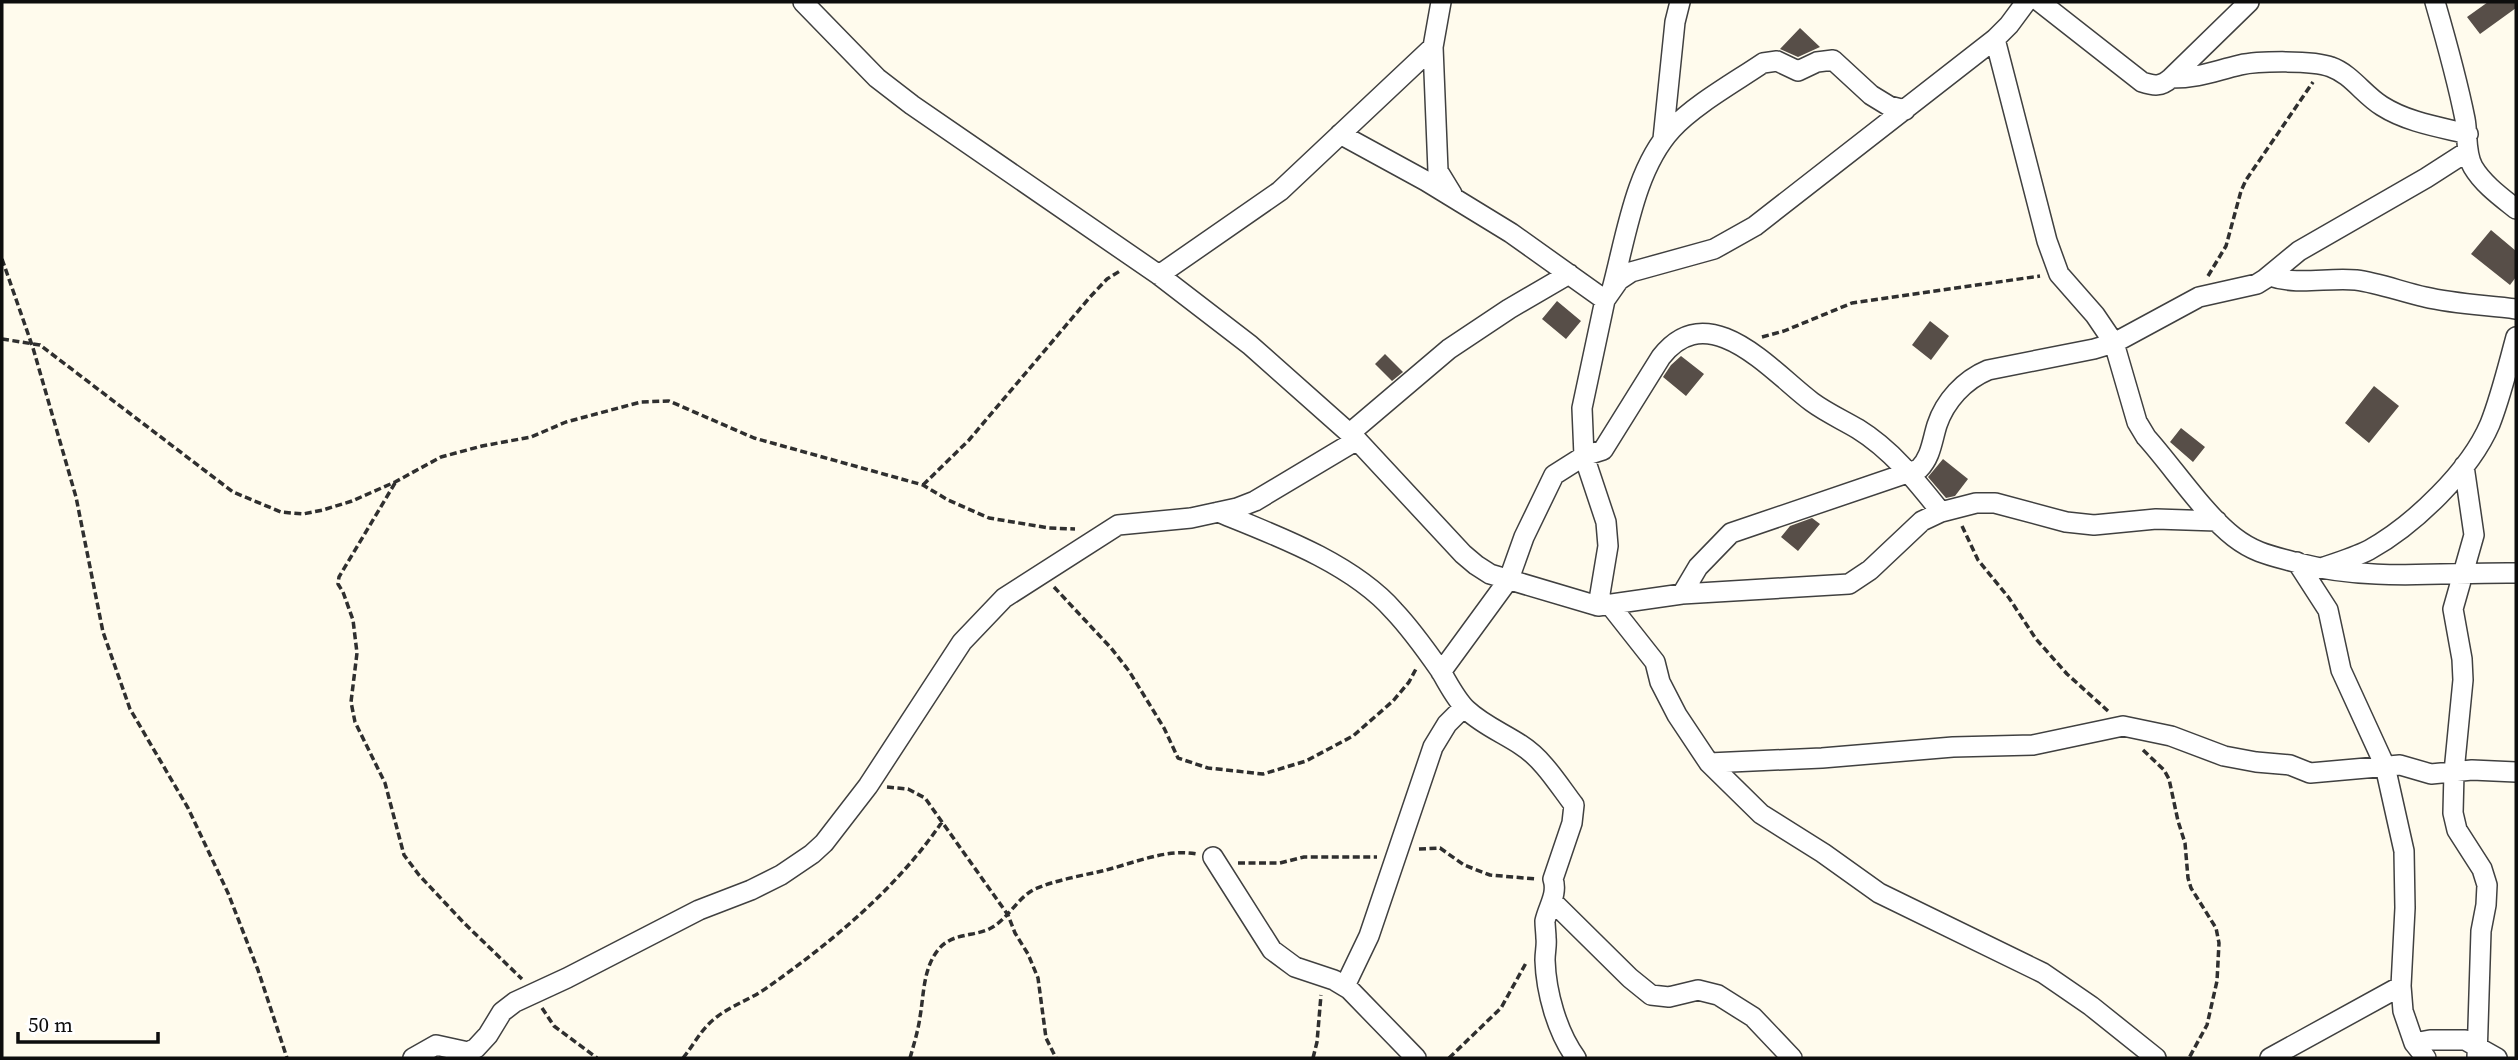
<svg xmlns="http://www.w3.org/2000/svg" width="2518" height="1060" font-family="'Source Serif 4',serif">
<rect width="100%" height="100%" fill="#fffbed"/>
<path fill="#574e48" d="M 2488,2 L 2516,2 L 2516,8 L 2480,34 L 2467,17 Z
M 1800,28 L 1820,47 L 1798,57 L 1780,49 Z
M 2491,230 L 2516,251 L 2516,277 L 2510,285 L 2471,254 Z
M 1557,301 L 1581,321 L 1566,339 L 1542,319 Z
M 1930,321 L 1949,336 L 1931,360 L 1912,345 Z
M 1385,354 L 1403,372 L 1392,381 L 1375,364 Z
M 1681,356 L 1704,374 L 1686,396 L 1663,377 L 1671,365 Z
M 2374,386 L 2399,406 L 2369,443 L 2345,423 Z
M 2181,428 L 2205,447 L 2193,462 L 2170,442 Z
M 1943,459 L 1968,479 L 1955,496 L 1946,498 L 1928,477 Z
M 1812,518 L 1820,524 L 1798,551 L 1781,537 L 1790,526 Z"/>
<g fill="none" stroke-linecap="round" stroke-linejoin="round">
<g stroke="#404040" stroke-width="22">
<path id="minor" d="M 803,2 L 877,78 L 912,105 L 1159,275 L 1250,345 L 1357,440 L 1463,554 L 1476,565 L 1490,574 L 1598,606 L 1682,594 L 1849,584 L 1870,570 L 1922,521 L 1941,512 L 1976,503 L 1995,503 L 2066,522 L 2094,525 L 2156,519 L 2217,521
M 1441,2 L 1433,47 L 1438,171 L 1452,194
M 2040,2 L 2142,82 C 2154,86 2161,87 2171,78 L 2249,2
M 2435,2 C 2446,40 2457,79 2465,119 C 2468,134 2465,153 2473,167 C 2483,184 2501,197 2516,209
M 1995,39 L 2047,241 L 2059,274 L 2095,315 L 2114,343 L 2137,422 L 2146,437 C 2173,467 2204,514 2234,537 C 2256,554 2273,556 2298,563 C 2371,582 2442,572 2516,573
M 2171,78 C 2200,78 2214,71 2240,65 C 2258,61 2314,60 2331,67 C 2351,74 2364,95 2382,106 C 2407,122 2439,127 2468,134
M 1340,134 L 1426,181 L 1511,233 L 1605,300
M 1663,139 L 1675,22 L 1680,2
M 1159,275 L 1280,191 L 1433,47
M 2270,276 C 2299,286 2327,277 2356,280 C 2379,283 2402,292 2425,297 C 2454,304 2486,305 2516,309
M 1612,289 C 1626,237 1635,169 1672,129 C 1694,105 1735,82 1763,63 L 1777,61 L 1798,71 L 1817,62 L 1833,60 L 1871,95 L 1889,106 L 1905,110
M 1350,433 L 1449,349 L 1509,309 L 1569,274
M 2464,466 L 2474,535 L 2453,609 L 2462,659 L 2463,680 L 2454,772 L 2453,813 L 2457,830 L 2482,869 L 2487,885 L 2486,905 L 2481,931 L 2477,1058
M 1218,512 C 1275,535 1352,563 1394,611 C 1411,629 1426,650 1440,670 C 1448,683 1456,700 1467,710 C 1483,725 1503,733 1521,745 C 1543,759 1558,784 1574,805 L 1572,823 L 1553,879 C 1558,894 1548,907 1545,921 C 1545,927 1546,933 1546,938 C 1547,945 1545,952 1545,960 C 1546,992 1557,1032 1576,1058
M 2297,562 L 2328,610 L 2341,670 L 2385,766 L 2404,851 L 2405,908 L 2401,986 L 2403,1011 L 2414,1043 L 2426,1058
M 2324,567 C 2339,562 2355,557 2369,550 C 2414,525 2470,471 2490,424 C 2501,396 2508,366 2516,337
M 1682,594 L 1698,567 L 1731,533 L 1919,469 C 1931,457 1932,441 1937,425 C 1945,401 1964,380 1988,370 L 2094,349 L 2114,343 L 2199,297 L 2257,284 L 2265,279 L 2299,251 L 2426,178 L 2468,151
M 1610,605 L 1655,662 L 1660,682 L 1677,715 L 1709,763 L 1761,814 L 1823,853 L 1879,893 L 2043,973 L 2091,1006 L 2156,1058
M 1598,606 L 1608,546 L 1606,522 L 1584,456 L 1582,408 L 1605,300 L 1619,280 L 1631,272 L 1714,249 L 1755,226 L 1995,39 L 2009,25 L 2026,2
M 1441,672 L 1509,579 L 1524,537 L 1554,475 L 1584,456 L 1603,450 L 1661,357 C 1709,295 1772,372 1812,402 C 1827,413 1843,420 1858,429 C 1892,450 1917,482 1941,512
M 1709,763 L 1822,758 L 1953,747 L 2033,745 L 2123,726 L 2171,736 L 2224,756 L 2256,762 L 2290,765 L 2310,773 L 2400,765 L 2431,774 L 2472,770 L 2516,772
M 1213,857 L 1272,950 L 1295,967 L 1334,980 L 1349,989 L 1416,1058
M 1553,902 L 1630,978 L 1651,995 L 1669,997 L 1698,990 L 1718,995 L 1753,1017 L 1792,1058
M 1345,986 L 1369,936 L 1433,747 L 1447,724 L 1464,707
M 2414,1043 L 2430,1040 L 2465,1040 L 2497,1058
M 413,1058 L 436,1045 L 468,1052 L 476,1048 L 488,1035 L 502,1012 L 515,1002 L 567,978 L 699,910 L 751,890 L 781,875 L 812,854 L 824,843 L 868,786 L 962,642 L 1004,598 L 1118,525 L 1191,518 L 1237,508 L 1255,501 L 1357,440
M 2270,1058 L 2401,986"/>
</g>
<path stroke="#2f2f2f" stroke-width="3.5" stroke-dasharray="7 3.5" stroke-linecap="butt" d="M 2,259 L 33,348 L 76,497 L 103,632 L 130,709 L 188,808 L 228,893 L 258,970 L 287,1058
M 2208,276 L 2226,246 L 2241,191 L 2246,180 L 2313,82
M 1762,337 L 1784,331 L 1852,303 L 2040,276
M 2,339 L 40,345 L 233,492 L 281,512 L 303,514 L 323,510 L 352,501 L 395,482 L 441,457 L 482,446 L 531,437 L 566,422 L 641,402 L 669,401 L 754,438 L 923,485 L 948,500 L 989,518 L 1049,528 L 1075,529
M 395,483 L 339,577 L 338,584 L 343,592 L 353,620 L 357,653 L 351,702 L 355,722 L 385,783 L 404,855 L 419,875 L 463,922 L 522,979
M 923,485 L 969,440 L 1090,297 L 1107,279 L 1120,271
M 1962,526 L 1978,560 L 2009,598 L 2036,639 L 2067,674 L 2108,711
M 1054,587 L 1111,648 L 1129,671 L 1164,728 L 1178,758 L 1208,768 L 1263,774 L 1306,761 L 1353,736 L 1393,701 L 1409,682 L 1417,667
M 2143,750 L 2164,770 L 2169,779 L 2178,821 L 2185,843 L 2188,878 L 2191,888 L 2216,928 L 2219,943 L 2217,981 L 2207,1025 L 2189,1058
M 887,787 L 908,789 L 925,798 L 1008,915 L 1015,933 L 1028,954 L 1038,978 L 1046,1038 L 1056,1058
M 1419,849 L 1440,848 L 1464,865 L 1490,875 L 1536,879
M 1238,863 L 1280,863 L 1304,857 L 1377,857
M 542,1008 L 554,1026 L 597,1058
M 683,1058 C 693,1046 700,1031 713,1020 C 729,1006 750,1000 768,987 C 833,941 897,888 942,822
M 910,1058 C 914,1044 918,1031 920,1017 C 924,994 923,969 938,950 C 952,932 975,937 991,928 C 1008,919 1018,897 1035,889 C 1056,880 1080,876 1102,871 C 1132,864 1166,848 1197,854
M 1313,1058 L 1317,1042 L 1321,995
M 1449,1058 L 1501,1008 L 1526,963"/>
<use href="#minor" stroke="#fff" stroke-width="19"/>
</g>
<rect width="2518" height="1060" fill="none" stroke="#0d0d0d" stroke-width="7"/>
<path d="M18 1032v10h140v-10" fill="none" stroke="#0d0d0d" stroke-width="3.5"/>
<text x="28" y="1032" font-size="21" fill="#0d0d0d" stroke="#ffffff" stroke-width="5" paint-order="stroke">50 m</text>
</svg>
